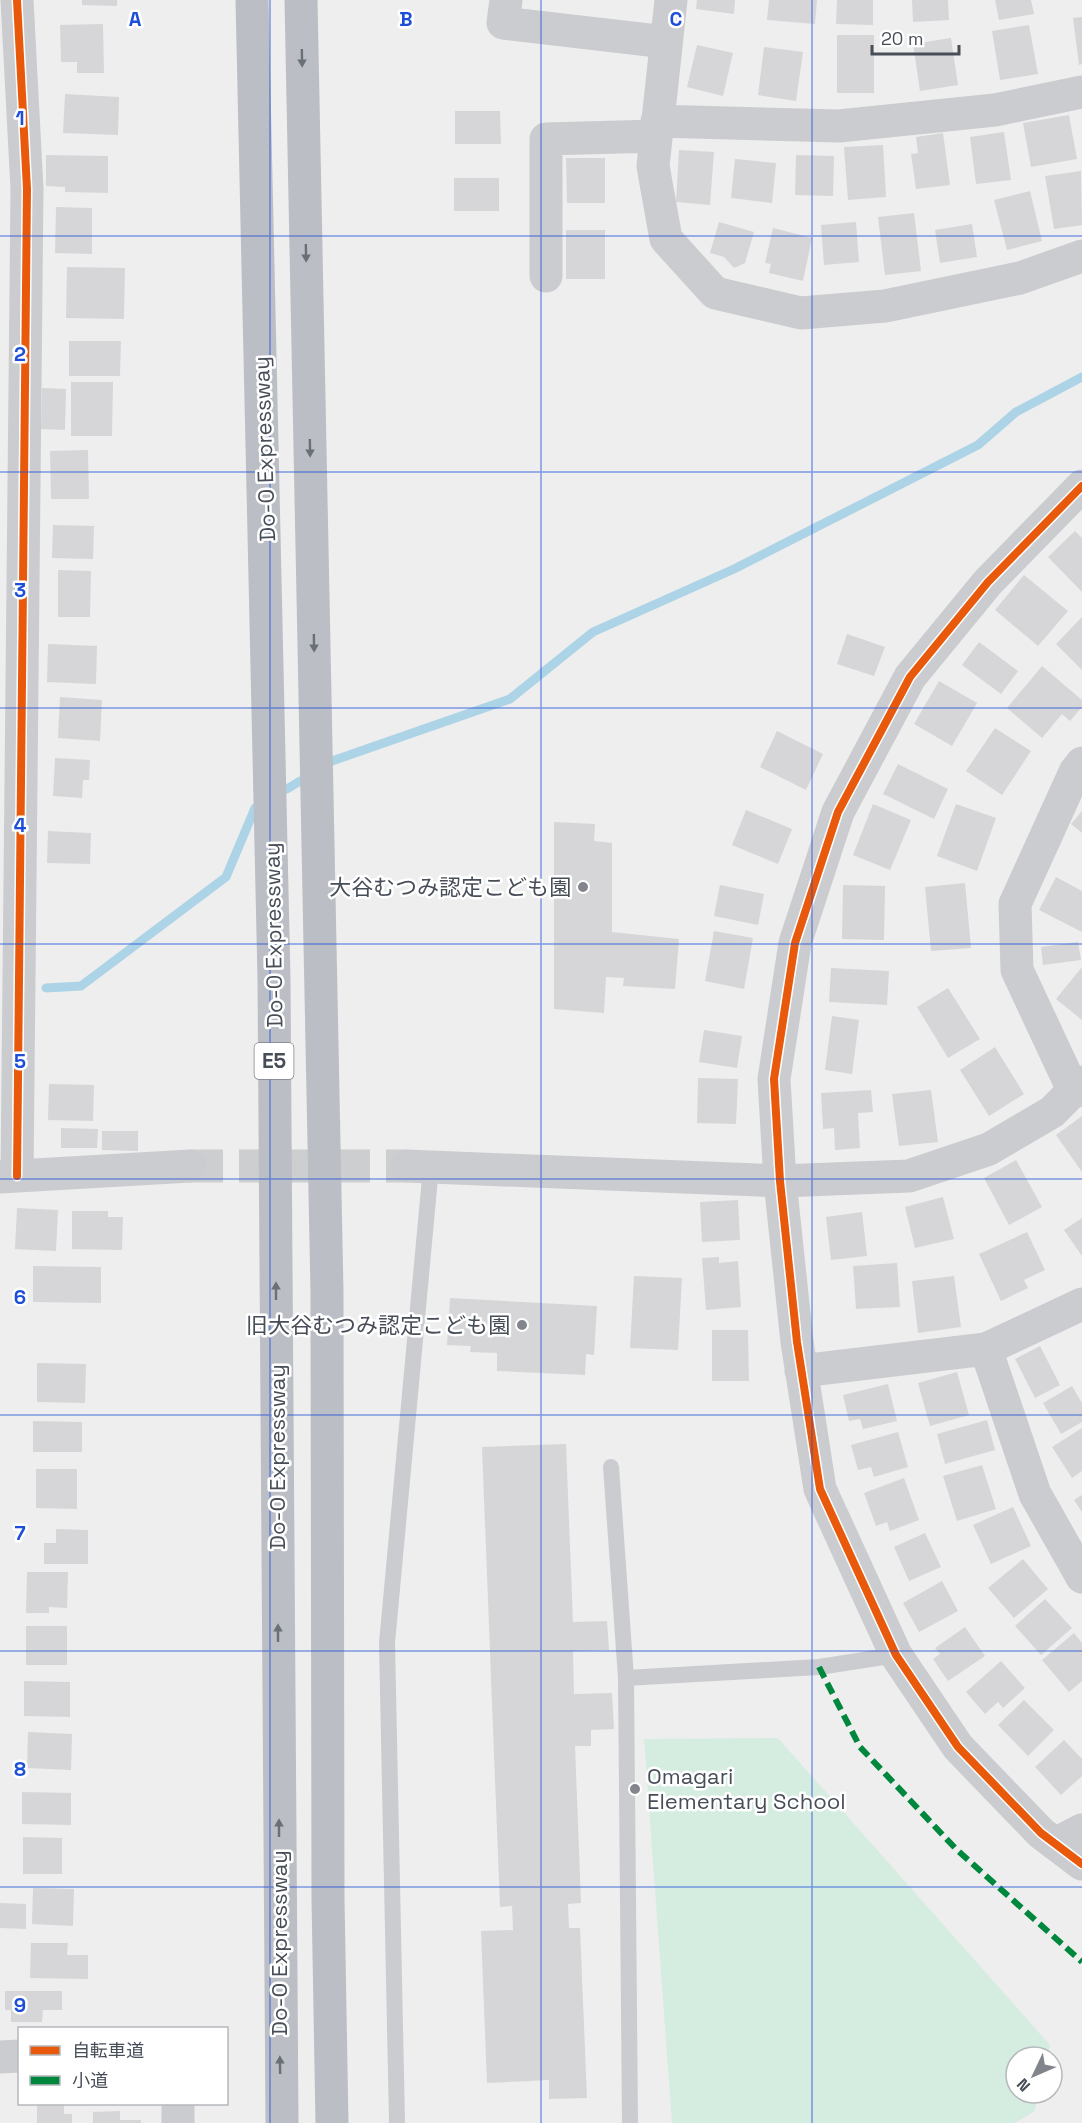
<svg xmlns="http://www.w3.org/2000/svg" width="1082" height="2123" font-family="'Space Grotesk','Noto Sans JP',sans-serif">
<rect width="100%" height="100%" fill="#efeeee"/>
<path fill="#d5ece0" d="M 778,1738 L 1050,2045 L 1047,2057 L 1016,2057 L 1016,2093 L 1039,2093 L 1034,2112 L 1014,2123 L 672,2123 L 644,1739 Z"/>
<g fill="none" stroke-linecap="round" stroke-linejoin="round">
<path stroke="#acd4e6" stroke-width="9" d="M 332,761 L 510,699 L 593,632 L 734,569 L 978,445 L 1016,412 L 1082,377
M 287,789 L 300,781
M 46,988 L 81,986 L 226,877 L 255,808"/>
</g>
<path fill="#d6d6d8" d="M 82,0 L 117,0 L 117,6 L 82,5 Z
M 697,0 L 735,0 L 734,14 L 696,9 Z
M 769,0 L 817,0 L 815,24 L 767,20 Z
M 837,0 L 873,0 L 873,25 L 836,24 Z
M 912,0 L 948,0 L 949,20 L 913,22 Z
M 995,0 L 1031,0 L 1034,14 L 999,20 Z
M 1082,17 L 1082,64 L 1079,65 L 1073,18 Z
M 103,24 L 104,73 L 77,73 L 77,62 L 61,62 L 60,25 Z
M 1029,25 L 1038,74 L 1000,80 L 992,31 Z
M 837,35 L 874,35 L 874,93 L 837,93 Z
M 951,38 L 958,85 L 920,91 L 913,44 Z
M 697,45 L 733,53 L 723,96 L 687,87 Z
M 764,47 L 803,52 L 796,101 L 758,95 Z
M 65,94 L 119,97 L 118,135 L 63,133 Z
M 455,111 L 500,111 L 501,144 L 455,144 Z
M 1069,115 L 1077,159 L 1031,167 L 1023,123 Z
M 1004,132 L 1011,180 L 976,184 L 970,137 Z
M 943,133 L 950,185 L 916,189 L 911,154 L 918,153 L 916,137 Z
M 883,145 L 886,197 L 848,200 L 844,147 Z
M 679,150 L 714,152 L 710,205 L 676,202 Z
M 46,155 L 108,156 L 108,193 L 65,192 L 65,187 L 46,186 Z
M 796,155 L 834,156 L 833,196 L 795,195 Z
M 566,158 L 605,158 L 605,203 L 567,203 Z
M 735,159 L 776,163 L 772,203 L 731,198 Z
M 1081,171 L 1082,225 L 1054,229 L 1045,176 Z
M 454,178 L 499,178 L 499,211 L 454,211 Z
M 1030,191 L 1042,241 L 1007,250 L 994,200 Z
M 56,207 L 92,208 L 92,254 L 55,253 Z
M 914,213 L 921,271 L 885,275 L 878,217 Z
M 719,222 L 754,232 L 745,263 L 734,268 L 724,257 L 710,253 Z
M 856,222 L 859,262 L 824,265 L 821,225 Z
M 972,224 L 977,257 L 940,263 L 935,230 Z
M 773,228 L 812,238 L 803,281 L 769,273 L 771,264 L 765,263 Z
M 566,230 L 605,230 L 605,279 L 566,279 Z
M 67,267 L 125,268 L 124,319 L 66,318 Z
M 69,341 L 121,341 L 120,376 L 69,376 Z
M 71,382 L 113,382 L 112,436 L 71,436 Z
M 42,388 L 66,389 L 65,430 L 41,429 Z
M 88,450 L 89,499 L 51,499 L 50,451 Z
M 53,525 L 94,526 L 93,559 L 52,558 Z
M 1075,531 L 1082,538 L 1082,592 L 1048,557 Z
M 58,570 L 91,571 L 90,617 L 58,617 Z
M 1024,575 L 1068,611 L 1038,646 L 995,610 Z
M 1082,617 L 1082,670 L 1056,644 Z
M 847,634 L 885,647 L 874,676 L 837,664 Z
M 979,642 L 1018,671 L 1001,694 L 962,665 Z
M 48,644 L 97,646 L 96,684 L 47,682 Z
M 1042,666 L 1082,700 L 1082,707 L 1070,721 L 1062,714 L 1042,738 L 1007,708 Z
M 939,681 L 977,703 L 952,746 L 914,724 Z
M 60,697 L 102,700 L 100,741 L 58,738 Z
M 995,728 L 1031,751 L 1002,795 L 966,771 Z
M 777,731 L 823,754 L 806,790 L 760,767 Z
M 55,758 L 90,760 L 89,780 L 83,780 L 82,798 L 53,796 Z
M 898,764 L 948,789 L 934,819 L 883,794 Z
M 873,804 L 911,820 L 890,870 L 853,855 Z
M 956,804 L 996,818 L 977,871 L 937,856 Z
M 746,810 L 792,829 L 778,864 L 732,845 Z
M 1082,811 L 1082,833 L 1071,824 Z
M 554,822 L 595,824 L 594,841 L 612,843 L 612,932 L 679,939 L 675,989 L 623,986 L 624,978 L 606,977 L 604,1013 L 554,1009 Z
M 48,831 L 91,833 L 90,864 L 47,863 Z
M 1056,877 L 1082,891 L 1082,932 L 1039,910 Z
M 965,883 L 971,948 L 931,951 L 925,887 Z
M 720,885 L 764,894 L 758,925 L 714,916 Z
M 843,885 L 885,886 L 884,940 L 842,939 Z
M 714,931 L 753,938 L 744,989 L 705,981 Z
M 1078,942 L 1081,960 L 1043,965 L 1041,947 Z
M 1082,967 L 1082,1020 L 1056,999 Z
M 831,968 L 889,971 L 887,1005 L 829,1002 Z
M 948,988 L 980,1039 L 948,1058 L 917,1007 Z
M 832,1016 L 859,1020 L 852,1074 L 825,1070 Z
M 704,1030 L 742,1036 L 737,1068 L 699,1062 Z
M 995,1047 L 1024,1094 L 989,1116 L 960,1070 Z
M 698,1078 L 738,1079 L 736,1124 L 697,1123 Z
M 49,1084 L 94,1085 L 93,1121 L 48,1120 Z
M 871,1090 L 873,1112 L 858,1113 L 860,1148 L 835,1150 L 834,1128 L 823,1129 L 821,1093 Z
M 931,1090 L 938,1142 L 899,1146 L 892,1094 Z
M 1082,1116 L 1082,1172 L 1056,1135 Z
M 61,1128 L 98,1129 L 97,1148 L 61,1148 Z
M 102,1131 L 138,1131 L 138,1151 L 102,1150 Z
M 1016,1160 L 1042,1207 L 1009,1225 L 984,1178 Z
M 943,1197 L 954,1239 L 915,1248 L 905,1207 Z
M 738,1200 L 740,1240 L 702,1242 L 700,1202 Z
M 17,1208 L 58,1210 L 56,1251 L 15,1249 Z
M 72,1211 L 108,1211 L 108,1217 L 123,1217 L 122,1250 L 72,1249 Z
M 862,1212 L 867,1256 L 831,1260 L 826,1217 Z
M 1082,1218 L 1082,1256 L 1064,1230 Z
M 1027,1232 L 1045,1270 L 1024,1280 L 1028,1288 L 1001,1301 L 979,1254 Z
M 719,1257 L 719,1263 L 738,1261 L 741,1307 L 706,1310 L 702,1258 Z
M 897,1263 L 900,1307 L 856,1309 L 853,1266 Z
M 33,1266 L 101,1267 L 101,1303 L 33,1302 Z
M 634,1276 L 682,1278 L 678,1350 L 630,1348 Z
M 954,1276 L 961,1327 L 918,1333 L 912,1281 Z
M 450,1298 L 597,1306 L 594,1355 L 586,1354 L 585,1375 L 497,1371 L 497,1353 L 470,1352 L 471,1346 L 447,1345 Z
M 712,1330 L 748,1330 L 749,1381 L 712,1381 Z
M 1040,1346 L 1060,1385 L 1035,1398 L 1015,1359 Z
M 37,1363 L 86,1364 L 85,1403 L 37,1402 Z
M 957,1372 L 969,1415 L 930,1426 L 918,1383 Z
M 888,1384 L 897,1421 L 863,1429 L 860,1419 L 849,1421 L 843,1395 Z
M 1072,1386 L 1082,1403 L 1082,1422 L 1061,1434 L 1043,1403 Z
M 987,1420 L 995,1450 L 945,1464 L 937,1434 Z
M 33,1421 L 82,1422 L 82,1452 L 33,1452 Z
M 1082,1428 L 1082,1471 L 1072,1478 L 1052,1447 Z
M 898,1432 L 908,1467 L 874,1477 L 871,1467 L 858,1470 L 851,1445 Z
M 566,1444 L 573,1622 L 607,1621 L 609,1650 L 573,1651 L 574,1694 L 612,1693 L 614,1729 L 591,1730 L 591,1746 L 575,1746 L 581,1903 L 568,1904 L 569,1928 L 580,1928 L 587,2098 L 549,2099 L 549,2080 L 487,2083 L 481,1931 L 513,1930 L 512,1906 L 500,1907 L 482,1447 Z
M 982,1465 L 996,1509 L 957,1521 L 943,1476 Z
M 36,1469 L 77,1469 L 77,1509 L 36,1508 Z
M 904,1478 L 919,1520 L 890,1531 L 887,1522 L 876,1526 L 864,1493 Z
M 1082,1495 L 1082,1512 L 1074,1500 Z
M 1013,1507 L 1031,1546 L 991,1564 L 973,1525 Z
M 56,1529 L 88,1530 L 88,1564 L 44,1564 L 44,1543 L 56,1543 Z
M 925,1533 L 941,1567 L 909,1581 L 894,1547 Z
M 1023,1559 L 1048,1589 L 1014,1618 L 988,1588 Z
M 27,1572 L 68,1572 L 67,1608 L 49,1607 L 49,1613 L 26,1613 Z
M 942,1581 L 958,1611 L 919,1632 L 903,1603 Z
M 1045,1599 L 1072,1628 L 1041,1655 L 1015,1626 Z
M 26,1626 L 67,1626 L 67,1665 L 26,1665 Z
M 965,1627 L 985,1656 L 948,1681 L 933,1659 L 940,1654 L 935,1648 Z
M 1074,1633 L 1082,1643 L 1082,1681 L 1069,1692 L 1042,1660 Z
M 1001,1661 L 1025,1688 L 1003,1708 L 998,1702 L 985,1714 L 966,1692 Z
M 24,1681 L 70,1682 L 70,1717 L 24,1716 Z
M 1024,1700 L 1054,1730 L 1028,1756 L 998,1725 Z
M 28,1732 L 72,1734 L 71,1770 L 27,1768 Z
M 1064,1740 L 1082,1759 L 1082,1776 L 1061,1795 L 1035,1767 Z
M 22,1792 L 71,1793 L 71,1825 L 22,1824 Z
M 23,1837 L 62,1838 L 62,1874 L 23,1874 Z
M 33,1888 L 74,1889 L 73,1926 L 32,1924 Z
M 0,1903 L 26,1904 L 26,1929 L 0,1928 Z
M 31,1943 L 68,1943 L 67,1955 L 88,1955 L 88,1979 L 30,1978 Z
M 5,1991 L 62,1991 L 62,2010 L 43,2010 L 42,2022 L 11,2022 L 11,2010 L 5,2010 Z
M 37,2104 L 64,2104 L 64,2114 L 72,2114 L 72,2123 L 37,2123 Z
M 120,2111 L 120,2120 L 141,2120 L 141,2123 L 93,2123 L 93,2112 Z"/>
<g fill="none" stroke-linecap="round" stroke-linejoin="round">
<path stroke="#cdced0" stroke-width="33" stroke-dasharray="33 16" stroke-linecap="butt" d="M 190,1166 L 407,1166"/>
<path stroke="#cacccf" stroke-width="16" d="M 611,1467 L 626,1678
M 397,2123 L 387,1643 L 431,1167
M 630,2123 L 626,1678 L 819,1667 L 896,1655"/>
<path stroke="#cacccf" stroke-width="33" d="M 506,0 L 503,23 L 666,42
M 671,0 L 653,166 L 666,239 L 715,293 L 801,313 L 885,306 L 1020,278 L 1082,256
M 657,121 L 839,126 L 995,110 L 1082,92
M 546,276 L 546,139 L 656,136
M 1082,486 L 988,582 L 910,677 L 838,812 L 795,943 L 774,1079 L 780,1181 L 797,1342 L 820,1489 L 896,1655 L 958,1747 L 1041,1833 L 1082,1864
M 1074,1092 L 1017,970 L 1015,904 L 1075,772 L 1082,763
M 407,1166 L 780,1181 L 909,1176 L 989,1149 L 1052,1112 L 1082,1082
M 17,1176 L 27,189 L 17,0
M 0,1177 L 190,1166
M 986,1349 L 1035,1494 L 1082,1577
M 801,1371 L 986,1349 L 1082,1304
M 1055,1844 L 1082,1830
M 0,2057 L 20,2056
M 178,2104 L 178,2123"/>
<path stroke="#bbbec4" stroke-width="33" d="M 252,0 L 274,979 L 282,2123
M 301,0 L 327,1292 L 328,1899 L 332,2123"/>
<path stroke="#00873e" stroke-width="6" stroke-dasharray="12 6" stroke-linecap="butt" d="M 819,1667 L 860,1747 L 956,1849 L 1082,1962"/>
<g stroke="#fff" stroke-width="11">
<path id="cycleway" d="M 1082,486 L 988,582 L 910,677 L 838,812 L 795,943 L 774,1079 L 780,1181 L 797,1342 L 820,1489 L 896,1655 L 958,1747 L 1041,1833 L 1082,1864
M 17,1176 L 27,189 L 17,0"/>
</g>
<use href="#cycleway" stroke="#e8590c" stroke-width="8"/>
</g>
<defs><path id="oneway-solid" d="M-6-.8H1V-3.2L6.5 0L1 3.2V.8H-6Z" transform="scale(1.5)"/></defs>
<g fill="#6a7078">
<use href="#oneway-solid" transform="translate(302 58) rotate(89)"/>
<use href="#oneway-solid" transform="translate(306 253) rotate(89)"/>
<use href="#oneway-solid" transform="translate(310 448) rotate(89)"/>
<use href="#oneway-solid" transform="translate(314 643) rotate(89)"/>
<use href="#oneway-solid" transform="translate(276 1291) rotate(-90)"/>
<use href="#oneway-solid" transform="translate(278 1633) rotate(-90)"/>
<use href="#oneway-solid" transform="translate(279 1828) rotate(-90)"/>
<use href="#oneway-solid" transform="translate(280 2065) rotate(-91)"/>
</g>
<path fill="none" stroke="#1d4ed8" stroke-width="1.5" stroke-opacity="0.55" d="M 270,0 L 270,2123M 541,0 L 541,2123M 812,0 L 812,2123M 0,236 L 1082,236M 0,472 L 1082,472M 0,708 L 1082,708M 0,944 L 1082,944M 0,1179 L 1082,1179M 0,1415 L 1082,1415M 0,1651 L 1082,1651M 0,1887 L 1082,1887"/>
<g fill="#82868c" stroke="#fff" stroke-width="2">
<circle cx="583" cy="887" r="6"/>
<circle cx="522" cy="1325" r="6"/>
<circle cx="635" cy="1789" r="6"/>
</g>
<g text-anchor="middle" stroke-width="5" stroke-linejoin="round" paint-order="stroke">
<rect fill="#fff" stroke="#7e838a" stroke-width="1.5" x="254.5" y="1043" width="39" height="36" rx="4.5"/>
<g font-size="21" font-weight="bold" fill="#474e58">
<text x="274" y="1068">E5</text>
</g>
<g font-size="22" fill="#474e58" stroke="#fff">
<text transform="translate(264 449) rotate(-92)" y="8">Do-O Expressway</text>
<text transform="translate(273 935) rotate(-91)" y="8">Do-O Expressway</text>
<text transform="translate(277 1457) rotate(-90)" y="8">Do-O Expressway</text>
<text transform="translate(279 1943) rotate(-90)" y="8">Do-O Expressway</text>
</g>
<g font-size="22" fill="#474e58" stroke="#fff" text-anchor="end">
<text x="571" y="895">大谷むつみ認定こども園</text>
<text x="510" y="1333">旧大谷むつみ認定こども園</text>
<text x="647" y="1784" text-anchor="start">Omagari<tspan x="647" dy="25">Elementary School</tspan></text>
</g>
</g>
<g font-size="20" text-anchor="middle" font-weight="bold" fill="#1d4ed8" stroke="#fff" stroke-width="5" stroke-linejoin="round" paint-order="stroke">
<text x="135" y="26">A</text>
<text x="406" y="26">B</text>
<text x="676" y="26">C</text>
<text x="20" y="125">1</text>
<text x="20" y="361">2</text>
<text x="20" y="597">3</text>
<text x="20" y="832">4</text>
<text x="20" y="1068">5</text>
<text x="20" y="1304">6</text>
<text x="20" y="1540">7</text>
<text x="20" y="1776">8</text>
<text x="20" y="2012">9</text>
</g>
<rect x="18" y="2027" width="210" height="78" fill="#ffffff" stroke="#b5b8bc" stroke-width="1.5"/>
<rect x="30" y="2046" width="30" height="9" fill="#e8590c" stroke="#b5b8bc" stroke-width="1.5"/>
<text x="72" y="2057" font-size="18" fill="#474e58">自転車道</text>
<rect x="30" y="2076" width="30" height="9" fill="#00873e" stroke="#b5b8bc" stroke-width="1.5"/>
<text x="72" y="2087" font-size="18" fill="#474e58">小道</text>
<g transform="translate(1034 2075) rotate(226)"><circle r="28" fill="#ffffff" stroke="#b5b8bc" stroke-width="1.5"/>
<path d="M0-4.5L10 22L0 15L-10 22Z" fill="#82868c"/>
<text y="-9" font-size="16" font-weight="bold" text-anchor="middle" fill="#474e58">N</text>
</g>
<path d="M872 45v9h87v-9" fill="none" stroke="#474e58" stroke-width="3"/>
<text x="881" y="45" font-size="18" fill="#474e58" stroke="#ffffff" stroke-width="4.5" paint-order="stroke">20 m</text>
</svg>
